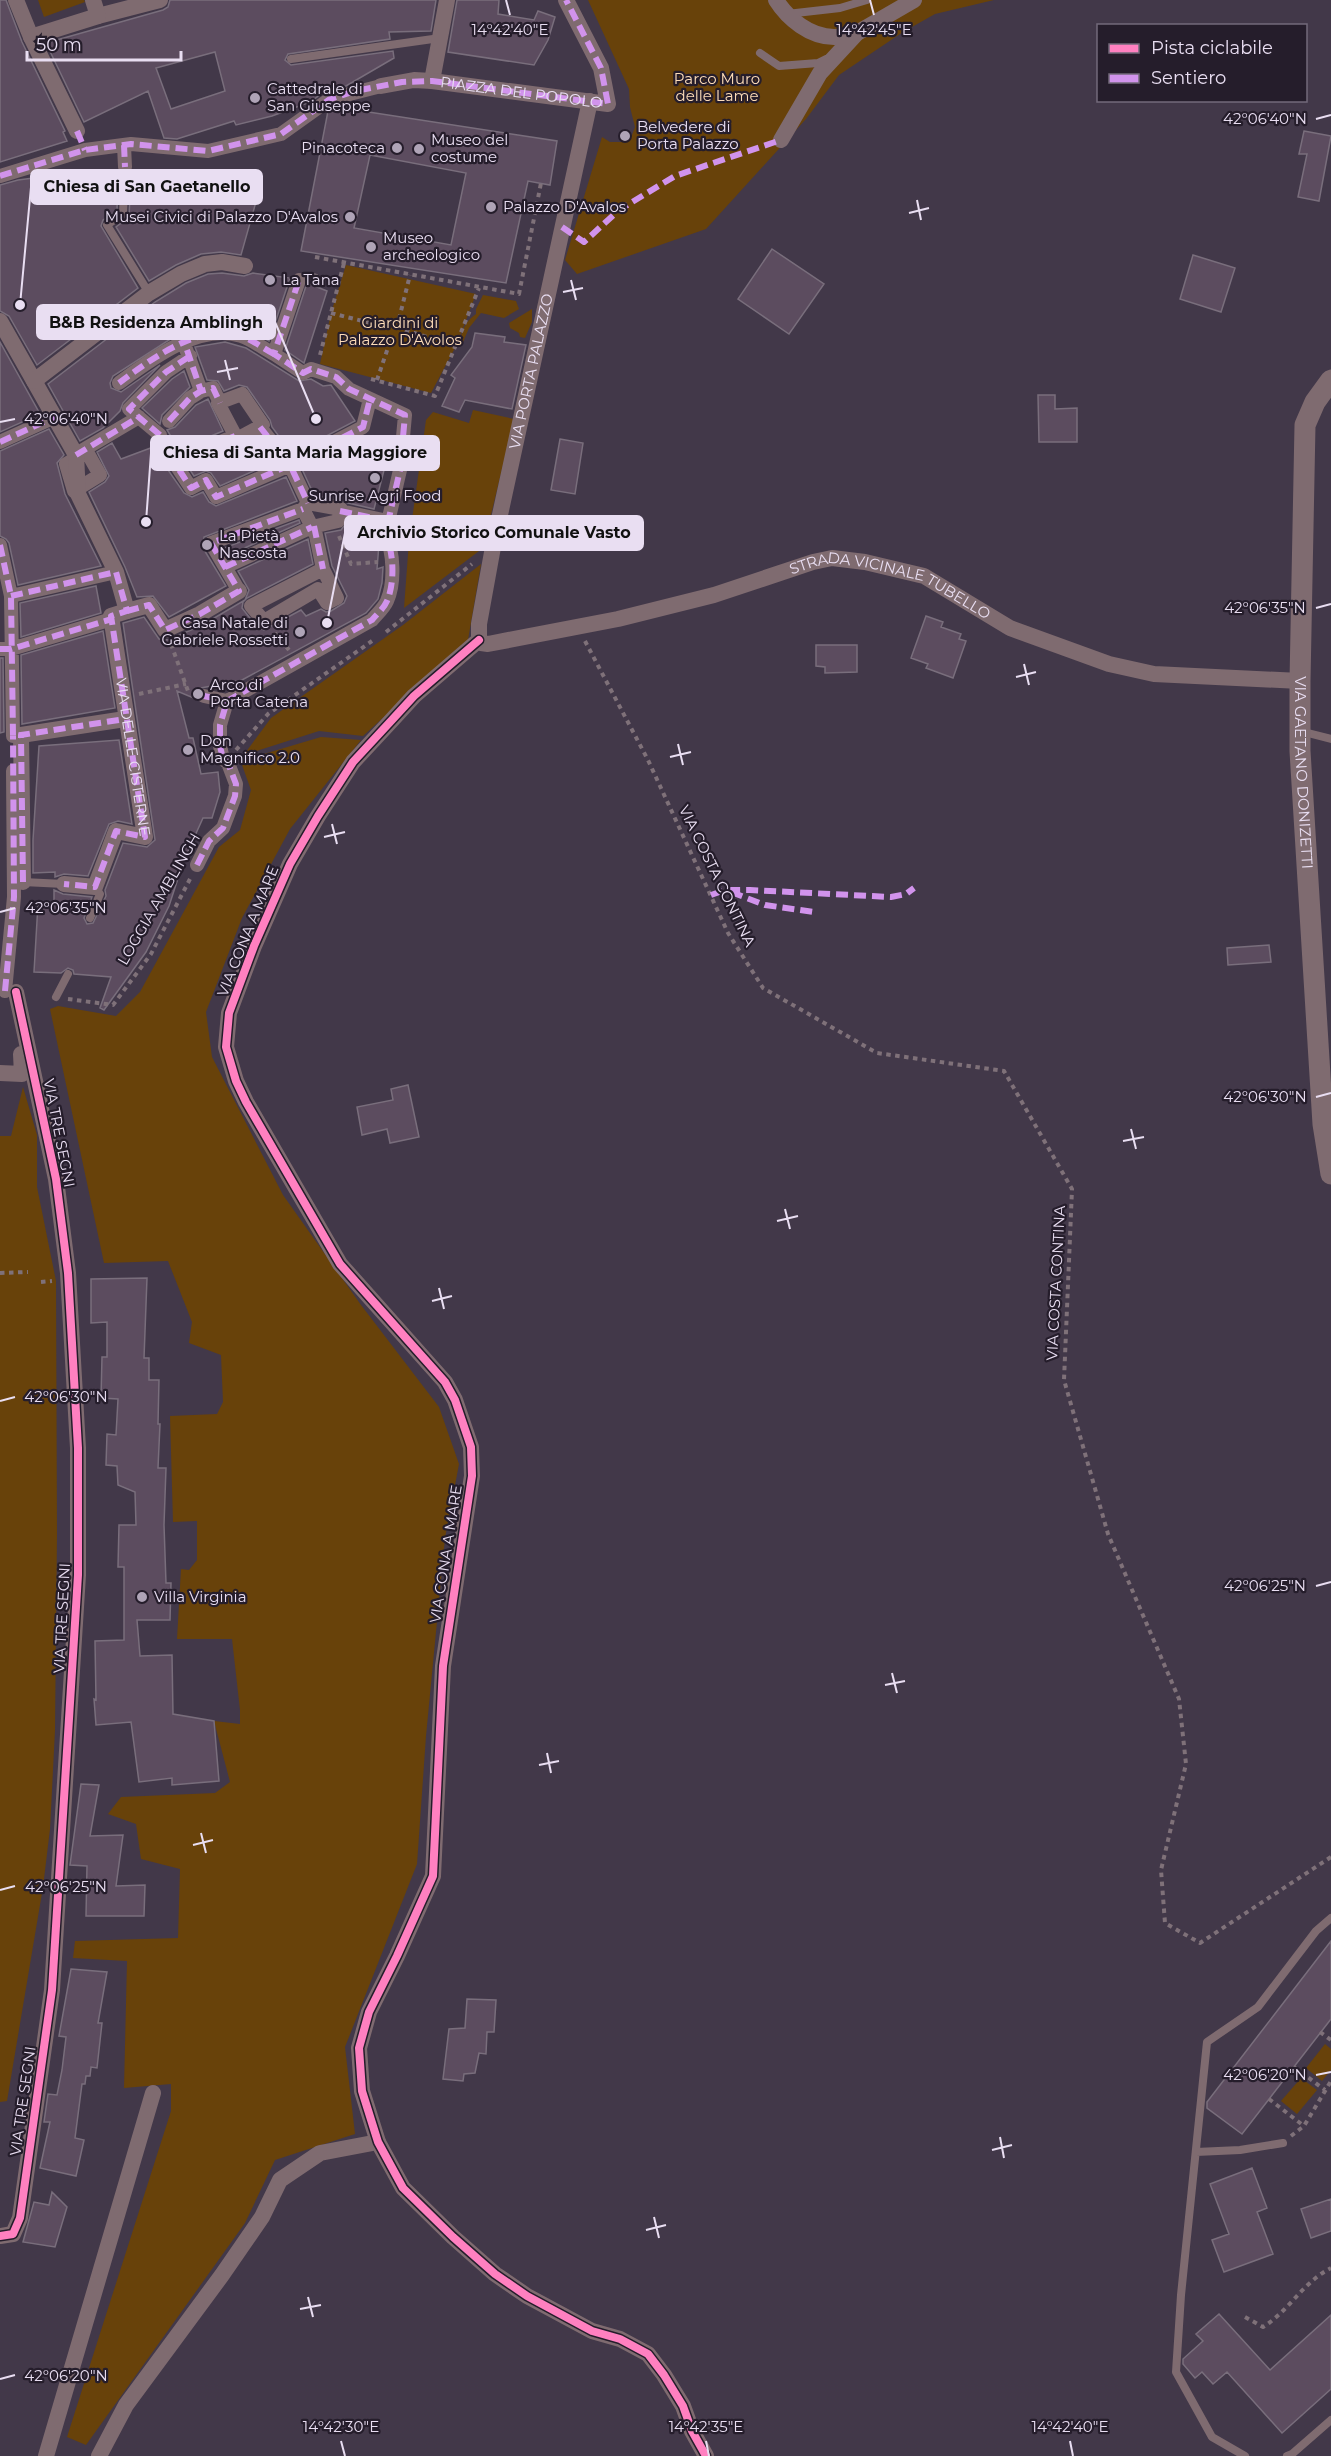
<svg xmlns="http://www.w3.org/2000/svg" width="1331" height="2456" font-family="Montserrat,sans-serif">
<rect width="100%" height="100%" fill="#423849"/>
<path fill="#68420a" d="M 38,0 L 84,0 L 85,2 L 44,17 Z
M 588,0 L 994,0 L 935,14 L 903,32 L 839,75 L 806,119 L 706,229 L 577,274 L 565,260 L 602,137 L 610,142 L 623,142 L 632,135 L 635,127 L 630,107 L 629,89 Z
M 346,265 L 476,294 L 456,346 L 431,393 L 320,364 L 331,313 Z
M 483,295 L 516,301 L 519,309 L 504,318 L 481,313 L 469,328 L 463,342 L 460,341 C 462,329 466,321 476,314 L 476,309 Z
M 532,309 L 532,322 L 525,338 L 520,337 L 519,333 L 510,328 L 509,323 Z
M 473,410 L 514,419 L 483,548 L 404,608 L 409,541 L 426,420 L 433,412 L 469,423 Z
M 481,564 L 468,640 L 363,736 L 319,731 L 253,752 L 240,760 L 271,718 L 403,625 Z
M 321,737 L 361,740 L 290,829 L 242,918 L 206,1012 L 212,1057 L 283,1195 L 361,1305 L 439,1407 L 459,1464 L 445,1538 L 426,1736 L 417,1864 L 345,2047 L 355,2134 L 275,2160 L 245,2223 L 86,2445 L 67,2437 L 171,2111 L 171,2084 L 124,2088 L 127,1961 L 73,1958 L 75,1941 L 178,1938 L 180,1869 L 141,1859 L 136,1824 L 108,1814 L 121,1797 L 215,1793 L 230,1782 L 214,1721 L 240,1724 L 240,1710 L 232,1639 L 177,1639 L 181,1569 L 189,1570 L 197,1560 L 197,1521 L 173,1522 L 170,1416 L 217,1414 L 223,1402 L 221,1355 L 189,1343 L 192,1322 L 168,1261 L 104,1263 L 50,1009 L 58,1006 L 116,1016 L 140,992 L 219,847 L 240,830 L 251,790 L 242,765 L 257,756 Z
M 23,1087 L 37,1135 L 37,1187 L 56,1281 L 57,1533 L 55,1730 L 50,1829 L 43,1887 L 7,2101 L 0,2102 L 0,1136 L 11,1136 Z
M 1325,2044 L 1331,2049 L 1331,2070 L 1322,2081 L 1306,2068 Z
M 1301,2078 L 1317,2090 L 1297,2114 L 1281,2101 Z"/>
<path fill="#5c4c5f" stroke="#796e7c" stroke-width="1.5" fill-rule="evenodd" d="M 0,0 L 6,0 L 22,42 L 65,131 L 63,132 L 67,141 L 0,162 Z
M 170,0 L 436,0 L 431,31 L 389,32 L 390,39 L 288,54 L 285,60 L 291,65 L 393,51 L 394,58 L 346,86 L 327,90 L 310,102 L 272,116 L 236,125 L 234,121 L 177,139 L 164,138 L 148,91 L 84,122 L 46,43 L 163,10 L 168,7 ZM 215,52 L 225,91 L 171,109 L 156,68 Z
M 457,0 L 499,0 L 498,14 L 534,20 L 538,11 L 555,17 L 548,40 L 534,65 L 448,52 Z
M 336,107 L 557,141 L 550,185 L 528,181 L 506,283 L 301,251 L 328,111 ZM 370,155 L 466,173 L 451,245 L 354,228 Z
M 1304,131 L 1331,136 L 1319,201 L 1298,197 L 1307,154 L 1299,154 Z
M 96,170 L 118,173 L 117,211 L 103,220 L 101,226 L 138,288 L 37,365 L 9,316 L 0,311 L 0,185 L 18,180 Z
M 131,173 L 191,178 L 259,191 L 241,255 L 221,252 L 201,254 L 176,265 L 149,281 L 116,227 L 129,217 Z
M 772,249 L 824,284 L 789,334 L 738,299 Z
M 1193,255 L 1235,268 L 1221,312 L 1180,299 Z
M 222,273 L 244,276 L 253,273 L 290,278 L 269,341 L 244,328 L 225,324 L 207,326 L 172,338 L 113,376 L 110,383 L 111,388 L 121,392 L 160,365 L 123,403 L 120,411 L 103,428 L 80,441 L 48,384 L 155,302 L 186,283 L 208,274 Z
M 307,283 L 327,291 L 304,363 L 285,350 Z
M 475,333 L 505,337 L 504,342 L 526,345 L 512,409 L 465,400 L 459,412 L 442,406 L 455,378 L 451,375 L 472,347 Z
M 0,342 L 40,414 L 0,432 Z
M 225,342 L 246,348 L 299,381 L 311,379 L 323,386 L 331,385 L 355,421 L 292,454 L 272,427 L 270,420 L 247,387 L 239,385 L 224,391 L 218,381 L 207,380 L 195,347 Z
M 184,371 L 190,387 L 162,415 L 160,424 L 142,408 L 172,379 Z
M 1038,395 L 1055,395 L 1055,409 L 1077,408 L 1077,442 L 1039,442 Z
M 208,399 L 223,431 L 187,446 L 168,462 L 168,470 L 184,493 L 192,497 L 203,492 L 209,502 L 216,506 L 286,477 L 297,501 L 204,537 L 203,548 L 226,586 L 169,617 L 153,596 L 137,597 L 125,567 L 89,492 L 105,482 L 109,476 L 97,452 L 112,443 L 121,459 L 164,443 L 172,438 L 167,430 L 175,427 L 196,405 Z
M 49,429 L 64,455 L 57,463 L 65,494 L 101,566 L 18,585 L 9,543 L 6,539 L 0,536 L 0,451 Z
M 366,436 L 391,443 L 374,509 L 314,495 L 302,469 Z
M 257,438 L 276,461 L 220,486 L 211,473 L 206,471 L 194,476 L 188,467 L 196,462 L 233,447 L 241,447 Z
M 560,439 L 583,443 L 575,494 L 551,490 Z
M 299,520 L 300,523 L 229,555 L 224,548 Z
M 347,522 L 377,529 L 377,538 L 379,544 L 377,569 L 383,567 L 382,583 L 378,599 L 366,613 L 242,680 L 201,688 L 195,694 L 196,699 L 177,691 L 189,738 L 193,738 L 201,774 L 218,772 L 220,792 L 212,818 L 203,818 L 184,860 L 169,906 L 146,952 L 104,1010 L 100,1008 L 111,977 L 74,974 L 73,970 L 68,968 L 61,973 L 34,972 L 38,904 L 54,906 L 54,890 L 63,894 L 92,897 L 84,918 L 87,924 L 93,923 L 106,896 L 105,890 L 123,843 L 147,847 L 155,840 L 123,623 L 144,617 L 159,639 L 169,640 L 204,624 L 245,600 L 249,590 L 238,571 L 308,539 L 313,564 L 247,598 L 243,602 L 242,608 L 257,627 L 264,630 L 301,610 L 306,616 L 321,609 L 326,612 L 331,611 L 344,603 L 347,596 L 332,566 L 325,533 L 341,530 Z
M 96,586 L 101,613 L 21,637 L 20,603 Z
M 926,616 L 943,622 L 941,627 L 961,634 L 959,639 L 966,641 L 953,678 L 926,668 L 928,664 L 911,658 Z
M 103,631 L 115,708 L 22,724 L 21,655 Z
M 816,645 L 857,645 L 857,672 L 825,673 L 825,667 L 816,666 Z
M 0,658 L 3,658 L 4,732 L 0,733 Z
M 119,740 L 132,824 L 118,821 L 109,824 L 88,876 L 64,874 L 55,877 L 55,872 L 33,873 L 33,840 L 39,746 Z
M 1269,945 L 1271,962 L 1228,965 L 1227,948 Z
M 408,1085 L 419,1137 L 390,1143 L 387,1129 L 362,1135 L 357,1107 L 393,1100 L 391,1089 Z
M 147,1278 L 144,1358 L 149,1358 L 149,1380 L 159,1380 L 158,1424 L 160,1424 L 158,1468 L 166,1468 L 164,1525 L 166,1583 L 171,1583 L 170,1620 L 137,1620 L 140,1656 L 172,1655 L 173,1714 L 214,1721 L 219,1781 L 172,1785 L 172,1778 L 139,1782 L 131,1722 L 96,1725 L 94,1699 L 96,1700 L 95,1641 L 124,1640 L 124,1567 L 118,1567 L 119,1525 L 136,1525 L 135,1492 L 118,1485 L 117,1466 L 106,1465 L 107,1434 L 116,1435 L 118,1399 L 101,1398 L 102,1357 L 107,1357 L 107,1322 L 91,1323 L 91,1279 Z
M 81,1784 L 99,1785 L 90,1836 L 123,1835 L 116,1886 L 145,1885 L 144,1916 L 86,1916 L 87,1866 L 70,1865 Z
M 1331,1941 L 1331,2019 L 1242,2134 L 1207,2108 L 1207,2102 Z
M 71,1969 L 107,1972 L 98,2023 L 102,2023 L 97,2068 L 91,2067 L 90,2076 L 86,2076 L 85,2084 L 82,2084 L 75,2138 L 84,2140 L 76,2176 L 40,2168 L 50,2122 L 44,2122 L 48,2094 L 57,2095 L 62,2070 L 66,2037 L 59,2036 Z
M 467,1999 L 496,2000 L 494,2032 L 487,2032 L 486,2054 L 479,2053 L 475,2073 L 464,2074 L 463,2081 L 443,2079 L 449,2029 L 465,2028 Z
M 1252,2168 L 1267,2208 L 1257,2212 L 1273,2254 L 1224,2272 L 1212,2240 L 1229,2234 L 1210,2184 Z
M 52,2192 L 67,2207 L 55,2247 L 23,2242 L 34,2202 L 49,2205 Z
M 1331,2199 L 1331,2231 L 1311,2238 L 1301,2209 Z
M 1219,2314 L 1270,2370 L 1331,2315 L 1331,2389 L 1282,2433 L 1227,2372 L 1213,2384 L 1202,2372 L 1195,2378 L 1183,2364 L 1183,2359 L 1203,2341 L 1196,2334 Z"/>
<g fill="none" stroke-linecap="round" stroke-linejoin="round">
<path stroke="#7f7179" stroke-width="4" stroke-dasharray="4.5 4.5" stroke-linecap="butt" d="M 315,257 L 519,294 L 541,183
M 313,275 L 339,282
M 331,313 L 386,327
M 399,319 L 410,275
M 405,330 L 455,346
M 320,355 L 344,263
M 371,379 L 435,396 L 479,288
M 377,380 L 392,336
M 339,536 L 351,564 L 378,562
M 386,632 L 472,564
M 275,633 L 289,650
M 585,641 L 648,760 L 728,933 L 763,988 L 877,1053 L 1004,1071 L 1072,1189 L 1064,1380 L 1108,1534 L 1179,1699 L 1186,1764 L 1161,1870 L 1165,1923 L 1200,1943 L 1331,1857
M 171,644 L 188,691
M 139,694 L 186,684
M 236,750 L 268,714 L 372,641
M 68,999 L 113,1005 L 151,954 L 190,879
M 0,1273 L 28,1272
M 41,1282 L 52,1281
M 1320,2032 L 1331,2040
M 1294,2067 L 1325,2090
M 1269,2099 L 1304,2126
M 1291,2136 L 1304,2126 L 1331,2081
M 1245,2317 L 1263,2327 C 1289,2311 1303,2282 1331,2268"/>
<path stroke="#7f6b70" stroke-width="8" d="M 787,14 L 840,8 L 867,0
M 760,53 L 779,66 L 818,63 L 826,59
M 291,59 L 440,38
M 125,167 L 123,214 L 107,225 L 149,293
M 1300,731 L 1331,739
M 23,882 L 64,884
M 90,918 L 100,894 L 95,887
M 56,997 L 68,974
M 1196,2152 L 1240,2150 L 1283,2143
M 1245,2456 L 1212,2437 L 1176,2372 L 1181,2295 L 1207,2042 L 1258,2007 L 1316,1931 L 1331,1918
M 1287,2456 L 1292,2454 L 1331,2420"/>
<path stroke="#7f6b70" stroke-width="14" d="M 124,145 L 125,167
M 0,176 L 85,150 L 131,144 L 208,151 L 281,134 L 330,99 L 381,86
M 186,349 L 201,391 L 213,388 L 220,403
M 119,383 C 150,360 200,322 241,336 C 253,340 264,349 274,354
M 242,394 L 263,425 L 237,439 L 218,403 Z
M 169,421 L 190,398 L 201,391
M 260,427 L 290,465 L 308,503
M 160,435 L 129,409 L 166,372 L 190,356
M 235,436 L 192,454 L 176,465 L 191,488 L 206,480 L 216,497 L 290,465 L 363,427 L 370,399
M 0,442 L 55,417
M 87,452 L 100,475 L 74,491 L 66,464 Z
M 78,453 L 139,417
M 308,503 L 341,509 L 338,521 L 312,527 L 303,509 Z
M 340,511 L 388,521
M 314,526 L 323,569
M 0,545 L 11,596 L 13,736 L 21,735
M 225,567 L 312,527
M 323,569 L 337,598 L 327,603 L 318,589 L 264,621 L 251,606 Z
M 239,591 L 211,543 L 303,509
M 11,596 L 116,572
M 0,649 L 11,649 L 112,619
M 204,696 L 227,701
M 197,865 L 209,841 L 223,828 L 235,796 L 236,784 L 228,763 L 223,759 L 220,746 L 220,725 L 227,701 L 372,620 C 377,614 384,608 387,601 C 395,583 394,551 385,535 L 400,470 L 405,415 L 349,389 L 336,377 L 311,369 L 303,373 L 274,354 L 299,280
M 5,991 L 14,897 L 13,771"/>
<g stroke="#7f6b70" stroke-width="16">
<path d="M 16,0 L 31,37 L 77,131"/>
<path d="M 776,0 C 788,19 810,37 834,37 C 841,37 850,35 857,33"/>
<path d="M 98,16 L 160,0"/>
<path d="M 31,37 L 98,16 L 93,0"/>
<path d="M 432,81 L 447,0"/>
<path d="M 381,86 L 414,80 L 432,81 L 608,104 L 601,68 L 566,0"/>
<path d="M 781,140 L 820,73 L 857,33 L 914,0"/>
<path id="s1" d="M 0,321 L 76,455 L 78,494 L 116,572 L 127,611 L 111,616 L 145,837 L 116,831 L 95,887 L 64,884"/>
<path d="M 34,381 L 149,293 L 181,274 L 205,264 L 222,262 L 245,266"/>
<path d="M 127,611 L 149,605 L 165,630 L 200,614 L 239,591"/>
<path d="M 479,640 L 414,696 L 391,721 L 353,762 L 318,816 L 290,864 L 254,946 L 229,1013 L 226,1047 L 236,1081 L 246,1102 L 340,1264 L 445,1382 L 455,1400 L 471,1447 L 472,1476 L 443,1666 L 433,1876 L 397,1956 L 369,2012 L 359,2048 L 362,2091 L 378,2142 L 403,2188 L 453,2237 L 495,2274 L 527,2296 L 592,2331 L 620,2339 L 648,2354 L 664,2375 L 683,2406 L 692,2431 L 706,2456"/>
<path id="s2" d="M 479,640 L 481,643 L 488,644 L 618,619 L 714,595 L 813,562 L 832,558 L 865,562 L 924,576 L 1010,628 L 1109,664 L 1154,674 L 1300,681"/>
<path id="s3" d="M 479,640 L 479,624 L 493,547 L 590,101"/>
<path d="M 23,882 L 21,735 L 125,719"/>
<path d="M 0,1073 L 22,1074 L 21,1054"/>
<path d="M 0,2236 L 13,2234 L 20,2218 L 52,1990 L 78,1575 L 78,1448 L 68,1273 L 56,1179 L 16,992"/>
<path d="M 46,2456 L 153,2093"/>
<path d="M 99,2456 L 126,2405 L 222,2275 L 262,2217 L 280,2180 L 320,2153 L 378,2142"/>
</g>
<path stroke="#7f6b70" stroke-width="21" id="s4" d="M 1331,380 L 1315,402 L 1305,425 L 1300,681 L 1300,751 L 1323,1124 L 1331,1174"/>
<g stroke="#d193ec" stroke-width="6" stroke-dasharray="12 6" stroke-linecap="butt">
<path d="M 77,131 L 85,150"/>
<path d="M 124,145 L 125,167"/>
<path id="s5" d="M 0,176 L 85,150 L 131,144 L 208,151 L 281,134 L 330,99 L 355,91 L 402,82 L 432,81 L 608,104 L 601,68 L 566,0"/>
<path d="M 562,227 L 584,242 L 619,210 L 675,176 L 781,140"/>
<path d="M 187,350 L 201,391 L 213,388 L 220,403"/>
<path d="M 119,383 C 150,360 200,322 241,336 C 253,340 264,349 274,354"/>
<path d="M 169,421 L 190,398 L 201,391"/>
<path d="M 260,427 L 290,465 L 308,503"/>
<path d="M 160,435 L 129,409 L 166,372 L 190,356"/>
<path d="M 235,436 L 192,454 L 176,465 L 191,488 L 206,480 L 216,497 L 290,465 L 363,427 L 370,399"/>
<path d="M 0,442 L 55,417"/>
<path d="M 76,455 L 139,417"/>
<path d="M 340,511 L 388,521"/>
<path d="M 314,526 L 323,569"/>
<path d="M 0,545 L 11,596 L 13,736 L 21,735"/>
<path d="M 225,567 L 312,527"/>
<path d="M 11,596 L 116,572 L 127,611 L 111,616 L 145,837 L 116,831 L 95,887 L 64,884"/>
<path d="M 127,611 L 149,605 L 165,630 L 200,614 L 239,591 L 211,543 L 303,509"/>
<path d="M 0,649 L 11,649 L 112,619"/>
<path d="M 204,696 L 227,701"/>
<path d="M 197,865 L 209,841 L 223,828 L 235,796 L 236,784 L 228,763 L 223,759 L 220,746 L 220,725 L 227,701 L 372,620 C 377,614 384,608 387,601 C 395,583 394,551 385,535 L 400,470 L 405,415 L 349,389 L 336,377 L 311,369 L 303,373 L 274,354 L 299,280"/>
<path d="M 23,882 L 21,735 L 125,719"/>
<path d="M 731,892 L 765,905 L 814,912"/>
<path d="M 711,895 L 725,890 L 750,890 L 891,897 L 906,894 L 914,888"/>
<path d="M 5,991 L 14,897 L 13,736"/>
</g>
<g stroke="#251d2b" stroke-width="11">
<path id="cycleway" d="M 479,640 L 414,696 L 391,721 L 353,762 L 318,816 L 290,864 L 254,946 L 229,1013 L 226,1047 L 236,1081 L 246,1102 L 340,1264 L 445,1382 L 455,1400 L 471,1447 L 472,1476 L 443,1666 L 433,1876 L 397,1956 L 369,2012 L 359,2048 L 362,2091 L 378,2142 L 403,2188 L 453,2237 L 495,2274 L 527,2296 L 592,2331 L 620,2339 L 648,2354 L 664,2375 L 683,2406 L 692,2431 L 706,2456
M 0,2236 L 13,2234 L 20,2218 L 52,1990 L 78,1575 L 78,1448 L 68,1273 L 56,1179 L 16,992"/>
</g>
<use href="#cycleway" stroke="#ff80c0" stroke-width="8"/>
</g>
<path fill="none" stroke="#e9def2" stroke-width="2" d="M 506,0 L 510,15M 870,0 L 874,15M 1316,119 L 1331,115M 917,200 L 921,220M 909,213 L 929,208M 571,280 L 576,300M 563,292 L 583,288M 225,360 L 230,380M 217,372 L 238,368M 0,422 L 15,419M 1316,608 L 1331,604M 1024,664 L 1029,685M 1016,677 L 1036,672M 678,744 L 683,765M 670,757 L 691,752M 332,824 L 337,844M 324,837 L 345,832M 0,912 L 15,908M 1316,1097 L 1331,1093M 1131,1129 L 1136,1149M 1123,1141 L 1144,1137M 785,1209 L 790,1229M 777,1221 L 798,1216M 439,1288 L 444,1309M 432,1301 L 452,1296M 0,1401 L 15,1397M 1316,1586 L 1331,1582M 892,1673 L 897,1693M 885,1685 L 905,1681M 547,1753 L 551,1773M 539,1765 L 559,1761M 201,1833 L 206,1853M 193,1845 L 213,1840M 0,1890 L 15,1886M 1316,2075 L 1331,2072M 1000,2137 L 1004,2158M 992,2150 L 1012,2145M 654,2217 L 659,2238M 646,2230 L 666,2225M 308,2297 L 313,2317M 300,2309 L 321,2305M 0,2379 L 15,2375M 341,2441 L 345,2456M 706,2441 L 709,2456M 1070,2441 L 1073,2456"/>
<g fill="#afa4b7" stroke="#251d2b" stroke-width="2">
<circle cx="255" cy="98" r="6"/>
<circle cx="625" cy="136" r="6"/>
<circle cx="397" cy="148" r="6"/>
<circle cx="419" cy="149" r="6"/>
<circle cx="491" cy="207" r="6"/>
<circle cx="350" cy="217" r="6"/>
<circle cx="371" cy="247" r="6"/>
<circle cx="270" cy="280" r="6"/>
<circle cx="375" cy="478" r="6"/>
<circle cx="207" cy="545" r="6"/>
<circle cx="300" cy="632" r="6"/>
<circle cx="198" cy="694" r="6"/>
<circle cx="188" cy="750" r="6"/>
<circle cx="142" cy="1597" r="6"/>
</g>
<g text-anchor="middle" stroke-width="4.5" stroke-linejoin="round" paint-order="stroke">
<g font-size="15" fill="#feddb9" stroke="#251d2b">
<text x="717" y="84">Parco Muro<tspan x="717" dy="17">delle Lame</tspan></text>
<text x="400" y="328">Giardini di<tspan x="400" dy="17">Palazzo D'Avolos</tspan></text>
</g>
<g font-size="15" fill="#e9def2" stroke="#251d2b" text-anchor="start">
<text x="267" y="94">Cattedrale di<tspan x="267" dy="17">San Giuseppe</tspan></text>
<text x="637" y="132">Belvedere di<tspan x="637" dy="17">Porta Palazzo</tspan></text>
<text x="431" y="145">Museo del<tspan x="431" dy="17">costume</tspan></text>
<text x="385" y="153" text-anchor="end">Pinacoteca</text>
<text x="503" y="212">Palazzo D'Avalos</text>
<text x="338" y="222" text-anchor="end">Musei Civici di Palazzo D'Avalos</text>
<text x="383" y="243">Museo<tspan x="383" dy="17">archeologico</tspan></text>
<text x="282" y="285">La Tana</text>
<text x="375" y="501" text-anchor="middle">Sunrise Agri Food</text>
<text x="219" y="541">La Pietà<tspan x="219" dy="17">Nascosta</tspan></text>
<text x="288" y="628" text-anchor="end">Casa Natale di<tspan x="288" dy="17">Gabriele Rossetti</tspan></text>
<text x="210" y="690">Arco di<tspan x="210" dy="17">Porta Catena</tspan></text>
<text x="200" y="746">Don<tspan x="200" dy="17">Magnifico 2.0</tspan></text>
<text x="154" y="1602">Villa Virginia</text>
</g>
<g font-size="15" fill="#e9def2" stroke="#251d2b">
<text dy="5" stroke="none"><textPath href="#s5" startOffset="542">PIAZZA DEL POPOLO</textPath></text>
<text dy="5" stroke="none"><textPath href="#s3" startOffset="274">VIA PORTA PALAZZO</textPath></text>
<text dy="5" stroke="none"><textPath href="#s2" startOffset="429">STRADA VICINALE TUBELLO</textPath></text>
<text dy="5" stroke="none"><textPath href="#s1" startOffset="480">VIA DELLE CISTERNE</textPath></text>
<text dy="5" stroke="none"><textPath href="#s4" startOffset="400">VIA GAETANO DONIZETTI</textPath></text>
<text transform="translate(717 876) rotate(64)" y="5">VIA COSTA CONTINA</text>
<text transform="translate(159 899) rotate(-60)" y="5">LOGGIA AMBLINGH</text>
<text transform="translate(248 931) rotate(-68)" y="5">VIA CONA A MARE</text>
<text transform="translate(59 1133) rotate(79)" y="5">VIA TRE SEGNI</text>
<text transform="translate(1056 1283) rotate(-87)" y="5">VIA COSTA CONTINA</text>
<text transform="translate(446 1554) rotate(-81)" y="5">VIA CONA A MARE</text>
<text transform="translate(62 1618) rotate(-87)" y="5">VIA TRE SEGNI</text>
<text transform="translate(23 2101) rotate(-82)" y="5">VIA TRE SEGNI</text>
</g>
</g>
<g font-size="15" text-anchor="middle" fill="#e9def2" stroke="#251d2b" stroke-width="4.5" stroke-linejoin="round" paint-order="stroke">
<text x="510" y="35">14°42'40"E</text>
<text x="874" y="35">14°42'45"E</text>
<text x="1265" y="124">42°06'40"N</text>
<text x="66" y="424">42°06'40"N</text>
<text x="1265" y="613">42°06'35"N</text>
<text x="66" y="913">42°06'35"N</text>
<text x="1265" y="1102">42°06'30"N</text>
<text x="66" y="1402">42°06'30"N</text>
<text x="1265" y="1591">42°06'25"N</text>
<text x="66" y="1892">42°06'25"N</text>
<text x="1265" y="2080">42°06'20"N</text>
<text x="66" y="2381">42°06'20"N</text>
<text x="341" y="2432">14°42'30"E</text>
<text x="706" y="2432">14°42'35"E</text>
<text x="1070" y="2432">14°42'40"E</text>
</g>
<path fill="none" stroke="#e9def2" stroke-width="2" d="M20 305L31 187M316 419L275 322M146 522L151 453M327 623L345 533"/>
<g fill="#e9def2" stroke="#251d2b" stroke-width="2">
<circle cx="20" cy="305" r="6"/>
<circle cx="316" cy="419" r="6"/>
<circle cx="146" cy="522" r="6"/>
<circle cx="327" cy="623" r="6"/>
</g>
<g fill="#e9def2" stroke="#e9def2" stroke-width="2">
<rect x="31" y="170" width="231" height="34" rx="6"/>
<rect x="37" y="305" width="238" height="34" rx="6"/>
<rect x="151" y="436" width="288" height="34" rx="6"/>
<rect x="345" y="516" width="298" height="34" rx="6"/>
</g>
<g font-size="16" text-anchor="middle" font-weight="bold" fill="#111">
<text x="147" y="192">Chiesa di San Gaetanello</text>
<text x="156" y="328">B&amp;B Residenza Amblingh</text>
<text x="295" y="458">Chiesa di Santa Maria Maggiore</text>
<text x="494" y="538">Archivio Storico Comunale Vasto</text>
</g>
<rect x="1097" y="24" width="210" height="78" fill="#251d2b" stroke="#736a7b" stroke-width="1.5"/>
<rect x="1109" y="44" width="30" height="9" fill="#ff80c0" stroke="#736a7b" stroke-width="1.5"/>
<text x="1151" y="54" font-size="18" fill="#e9def2">Pista ciclabile</text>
<rect x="1109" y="74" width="30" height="9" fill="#d193ec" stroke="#736a7b" stroke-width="1.5"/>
<text x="1151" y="84" font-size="18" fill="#e9def2">Sentiero</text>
<path d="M27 51v9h154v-9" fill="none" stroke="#e9def2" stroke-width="3"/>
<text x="36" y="51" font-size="18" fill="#e9def2" stroke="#251d2b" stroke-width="4.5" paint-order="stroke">50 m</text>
</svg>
